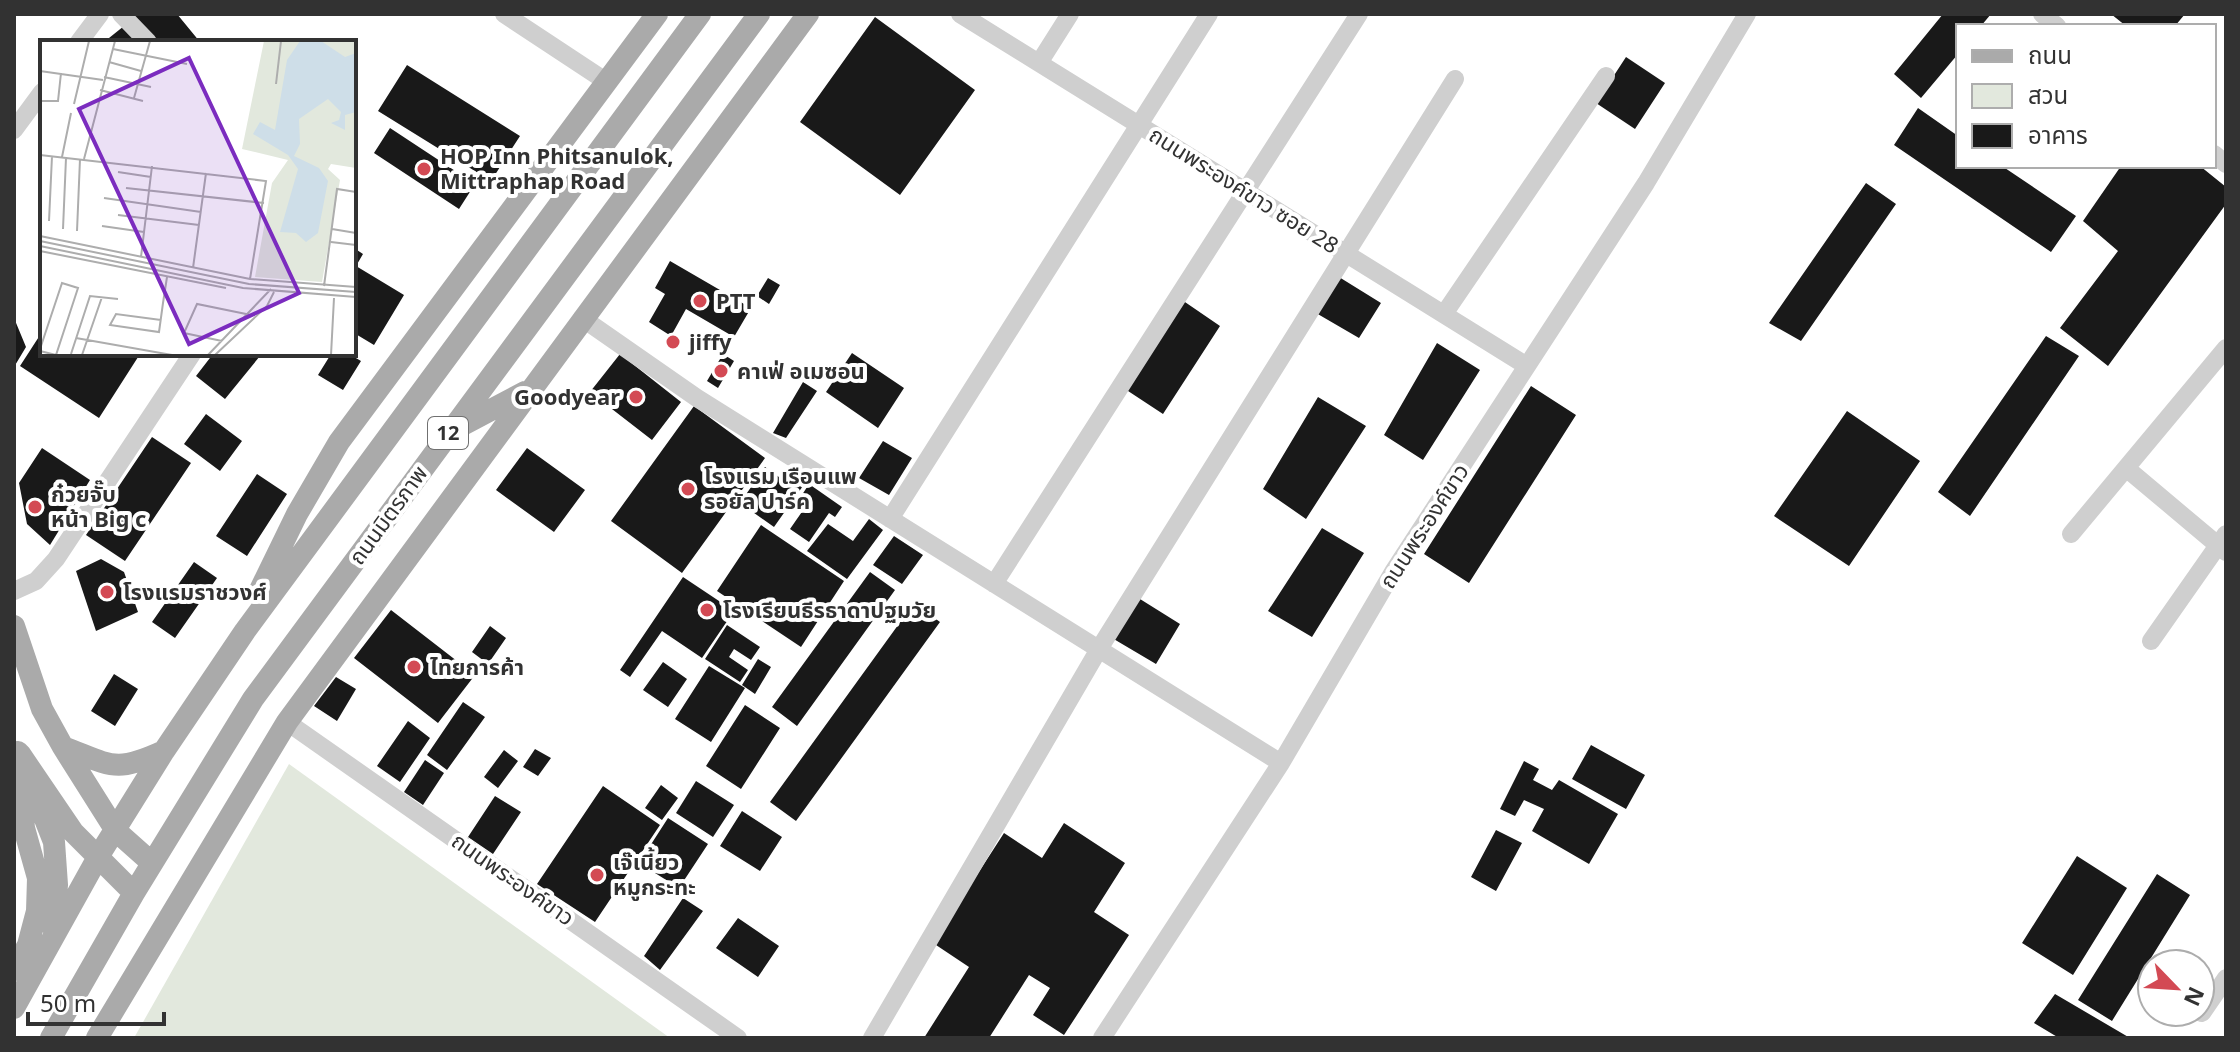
<svg xmlns="http://www.w3.org/2000/svg" width="2240" height="1052" font-family="'Noto Sans','Noto Sans Thai',sans-serif">
<rect width="100%" height="100%" fill="#fff"/>
<path fill="#e2e8dd" d="M 289,764 L 670,1038 L 134,1038 Z"/>
<path fill="#191919" d="M 129,14 L 177,14 L 200,42 L 156,42 Z
M 1943,14 L 1991,14 L 1981,26 L 1958,26 L 1958,54 L 1921,98 L 1894,74 Z
M 2111,14 L 2185,14 L 2175,26 L 2126,26 Z
M 875,17 L 975,90 L 900,195 L 800,122 Z
M 124,26 L 136,42 L 104,42 Z
M 1626,57 L 1665,83 L 1635,129 L 1596,103 Z
M 407,65 L 520,136 L 491,181 L 378,111 Z
M 1918,108 L 1958,136 L 1958,166 L 2002,166 L 2076,216 L 2051,252 L 1894,145 Z
M 390,128 L 475,184 L 459,209 L 374,153 Z
M 2121,166 L 2200,166 L 2226,187 L 2226,204 L 2108,366 L 2060,328 L 2118,251 L 2083,221 Z
M 1866,183 L 1896,204 L 1801,341 L 1769,323 Z
M 354,248 L 363,254 L 356,266 L 404,295 L 374,345 L 354,333 Z
M 670,261 L 751,308 L 734,337 L 686,309 L 671,336 L 649,322 L 665,294 L 655,288 Z
M 1339,277 L 1381,303 L 1359,338 L 1316,313 Z
M 768,278 L 780,285 L 769,304 L 757,296 Z
M 1182,300 L 1220,326 L 1163,414 L 1125,389 Z
M 14,318 L 26,347 L 14,367 Z
M 42,332 L 42,354 L 140,354 L 99,418 L 20,366 Z
M 2046,336 L 2079,356 L 1970,516 L 1938,492 Z
M 1437,343 L 1480,370 L 1423,460 L 1384,435 Z
M 852,353 L 904,388 L 878,428 L 826,392 Z
M 213,354 L 258,354 L 260,356 L 225,399 L 196,376 Z
M 331,354 L 349,354 L 361,361 L 343,390 L 318,375 Z
M 620,354 L 681,402 L 652,440 L 590,392 Z
M 723,354 L 734,361 L 718,388 L 707,381 Z
M 803,382 L 817,391 L 786,438 L 773,433 Z
M 1531,386 L 1576,415 L 1469,583 L 1424,554 Z
M 1318,397 L 1366,426 L 1306,519 L 1263,489 Z
M 694,406 L 765,458 L 682,573 L 611,521 Z
M 1847,411 L 1920,461 L 1849,566 L 1774,516 Z
M 206,414 L 242,441 L 220,471 L 184,444 Z
M 152,437 L 191,463 L 125,561 L 86,535 Z
M 883,441 L 912,458 L 889,495 L 859,478 Z
M 42,448 L 90,480 L 50,545 L 27,524 L 19,483 Z
M 527,448 L 585,490 L 554,532 L 496,490 Z
M 765,467 L 779,477 L 784,469 L 805,483 L 774,527 L 740,503 Z
M 257,474 L 287,494 L 247,556 L 216,536 Z
M 809,484 L 842,507 L 835,517 L 829,513 L 809,542 L 790,529 L 806,506 L 798,501 Z
M 869,519 L 883,530 L 847,579 L 807,551 L 828,524 L 853,541 Z
M 761,525 L 844,581 L 801,647 L 717,591 Z
M 1322,528 L 1364,553 L 1312,637 L 1268,611 Z
M 894,536 L 923,555 L 902,584 L 873,565 Z
M 101,559 L 124,572 L 138,612 L 96,631 L 76,571 Z
M 194,562 L 217,578 L 175,638 L 152,622 Z
M 870,572 L 895,590 L 797,726 L 772,707 Z
M 683,577 L 734,611 L 702,658 L 662,631 L 630,677 L 620,670 Z
M 1140,599 L 1180,624 L 1156,664 L 1112,638 Z
M 914,603 L 940,622 L 796,821 L 770,802 Z
M 391,610 L 475,675 L 438,723 L 354,658 Z
M 727,625 L 760,647 L 751,660 L 734,649 L 729,657 L 748,670 L 740,682 L 705,659 Z
M 490,626 L 506,638 L 488,664 L 472,652 Z
M 758,659 L 771,667 L 755,694 L 742,685 Z
M 663,662 L 687,679 L 668,707 L 643,690 Z
M 709,666 L 745,688 L 711,742 L 675,719 Z
M 114,674 L 138,689 L 115,726 L 91,711 Z
M 336,677 L 356,689 L 337,721 L 314,706 Z
M 463,702 L 485,717 L 447,770 L 427,755 Z
M 745,705 L 780,728 L 741,789 L 706,766 Z
M 408,721 L 430,738 L 400,782 L 377,766 Z
M 1591,745 L 1645,775 L 1626,809 L 1572,779 Z
M 535,749 L 551,758 L 538,776 L 523,767 Z
M 504,750 L 518,761 L 498,788 L 484,777 Z
M 425,760 L 444,773 L 423,805 L 404,792 Z
M 1524,761 L 1539,769 L 1533,780 L 1552,790 L 1559,780 L 1618,814 L 1589,864 L 1532,831 L 1544,809 L 1524,800 L 1515,816 L 1500,809 Z
M 696,781 L 734,805 L 713,837 L 676,813 Z
M 661,785 L 678,798 L 662,820 L 645,808 Z
M 603,786 L 660,825 L 595,922 L 537,884 Z
M 495,796 L 521,812 L 493,854 L 468,837 Z
M 742,811 L 782,837 L 760,871 L 720,846 Z
M 668,818 L 708,844 L 679,888 L 639,863 Z
M 1064,823 L 1125,863 L 1094,912 L 1129,935 L 1064,1035 L 1033,1015 L 1050,988 L 1029,975 L 989,1038 L 924,1038 L 969,967 L 933,943 L 1004,833 L 1042,858 Z
M 1496,830 L 1522,843 L 1496,891 L 1471,877 Z
M 2077,856 L 2127,888 L 2073,975 L 2022,943 Z
M 2157,874 L 2190,895 L 2112,1021 L 2078,1000 Z
M 683,898 L 703,911 L 660,970 L 644,956 Z
M 738,918 L 779,946 L 758,977 L 716,948 Z
M 2055,994 L 2130,1038 L 2059,1038 L 2034,1023 Z"/>
<g fill="none" stroke-linecap="round" stroke-linejoin="round">
<path stroke="#cfcfcf" stroke-width="18" d="M 121,14 L 148,42
M 504,14 L 607,82
M 960,14 L 1527,366
M 2042,14 L 2057,26
M 79,42 L 100,14
M 1039,63 L 1070,14
M 14,130 L 42,92
M 2214,154 L 2226,164
M 1444,314 L 1606,76
M 582,318 L 697,398 L 1281,763
M 2126,468 L 2226,552
M 890,519 L 1209,14
M 2071,534 L 2226,348
M 994,584 L 1359,14
M 14,591 L 36,581 L 56,559 L 192,354
M 2151,641 L 2226,534
M 287,722 L 738,1038
M 2202,1013 L 2226,978
M 872,1038 L 1099,649 L 1455,79
M 1102,1038 L 1281,763 L 1393,572 L 1646,183 L 1747,14"/>
<path stroke="#aaa" stroke-width="22" d="M 453,430 L 525,392
M 259,592 L 297,514 L 339,442 L 657,14
M 14,626 L 42,709 L 63,747 L 116,831 L 152,863
M 63,747 C 111,765 114,774 164,751
M 20,754 L 73,832 L 134,893
M 34,791 L 54,842 L 57,885 L 53,928
M 14,970 L 28,945 L 37,911 L 38,878 L 24,828 L 18,752
M 14,1008 L 98,857 L 164,751 L 245,631 L 700,14
M 51,1038 L 134,893 L 253,699 L 759,14
M 97,1038 L 287,722 L 808,14"/>
</g>
<g fill="#d34a54" stroke="#fff" stroke-width="3">
<circle cx="424" cy="169" r="8"/>
<circle cx="700" cy="301" r="8"/>
<circle cx="673" cy="342" r="8"/>
<circle cx="721" cy="371" r="8"/>
<circle cx="636" cy="397" r="8"/>
<circle cx="688" cy="489" r="8"/>
<circle cx="35" cy="507" r="8"/>
<circle cx="107" cy="592" r="8"/>
<circle cx="707" cy="610" r="8"/>
<circle cx="414" cy="667" r="8"/>
<circle cx="597" cy="875" r="8"/>
</g>
<g text-anchor="middle" stroke-width="8" stroke-linejoin="round" paint-order="stroke">
<rect fill="#fff" stroke="#707070" stroke-width="2" x="428" y="417" width="40" height="32" rx="6"/>
<g font-size="20" font-weight="bold" fill="#323232">
<text x="448" y="440">12</text>
</g>
<g font-size="22" font-weight="bold" fill="#323232" stroke="#fff" text-anchor="start">
<text x="440" y="164">HOP Inn Phitsanulok,<tspan x="440" dy="25">Mittraphap Road</tspan></text>
<text x="716" y="309">PTT</text>
<text x="689" y="350">jiffy</text>
<text x="737" y="379">คาเฟ่ อเมซอน</text>
<text x="620" y="405" text-anchor="end">Goodyear</text>
<text x="704" y="484">โรงแรม เรือนแพ<tspan x="704" dy="25">รอยัล ปาร์ค</tspan></text>
<text x="51" y="502">ก๋วยจั๊บ<tspan x="51" dy="25">หน้า Big c</tspan></text>
<text x="123" y="600">โรงแรมราชวงศ์</text>
<text x="723" y="618">โรงเรียนธีรธาดาปฐมวัย</text>
<text x="430" y="675">ไทยการค้า</text>
<text x="613" y="870">เจ๊เนี้ยว<tspan x="613" dy="25">หมูกระทะ</tspan></text>
</g>
<g font-size="22" fill="#323232" stroke="#fff">
<text transform="translate(1244 190) rotate(32)" y="8">ถนนพระองค์ขาว ซอย 28</text>
<text transform="translate(388 515) rotate(-54)" y="8">ถนนมิตรภาพ</text>
<text transform="translate(1424 526) rotate(-57)" y="8">ถนนพระองค์ขาว</text>
<text transform="translate(513 879) rotate(35)" y="8">ถนนพระองค์ขาว</text>
</g>
</g>
<g transform="translate(40 40)">
<rect width="316" height="316" fill="#fff"/>
<path d="M 224,1 L 316,1 L 316,128 L 291,124 L 288,129 L 300,140 L 282,242 L 215,237 L 232,143 L 248,120 L 202,109 Z" fill="#e2e8dd"/>
<path d="M 260,1 L 281,1 L 305,17 L 316,13 L 316,72 L 305,75 L 305,90 L 291,83 L 299,80 L 301,72 L 288,59 L 259,79 L 260,104 L 254,116 L 279,128 L 288,141 L 278,193 L 266,202 L 256,193 L 240,192 L 258,129 L 248,115 L 213,94 L 220,82 L 235,90 L 247,20 Z" fill="#cedee8"/>
<path fill="none" stroke="#adadad" stroke-width="2" d="M 73,9 L 147,24M 69,22 L 101,31M 0,31 L 63,40M 64,37 L 111,47M 236,44 L 241,1M 60,50 L 103,61M 94,58 L 110,1M 0,61 L 18,61 L 21,33M 34,64 L 49,1M 0,115 L 226,141 L 210,239M 22,117 L 31,73M 44,119 L 75,1M 78,132 L 111,137M 86,148 L 224,163M 64,158 L 161,172M 78,175 L 159,185M 9,181 L 12,116M 62,186 L 104,192M 23,189 L 26,118M 292,189 L 316,193M 37,191 L 40,119M 0,196 L 210,239 L 316,247M 0,201 L 209,244 L 316,252M 291,202 L 316,205M 0,206 L 203,248 L 316,257M 0,211 L 186,248M 101,217 L 112,126M 153,228 L 166,133M 284,246 L 297,149 L 316,152M 121,280 L 76,274 L 70,285 L 119,292 L 123,263 L 127,237M 36,298 L 132,315M 182,301 L 144,293 L 157,264 L 211,275M 0,309 L 22,243 L 38,248 L 16,315 L 0,311M 31,314 L 50,256 L 78,259M 42,315 L 62,257M 168,315 L 231,249M 175,315 L 227,266 L 234,252M 291,315 L 294,258"/>
<path fill="#7b2cbf" fill-opacity="0.15" stroke="#7b2cbf" stroke-width="4" d="M 149,18 L 259,253 L 149,304 L 39,69 Z"/>
<rect width="316" height="316" fill="none" stroke="#323232" stroke-width="4"/>
</g>
<rect width="2240" height="1052" fill="none" stroke="#323232" stroke-width="32"/>
<rect x="1956" y="24" width="260" height="144" fill="#ffffff" stroke="#adadad" stroke-width="2"/>
<rect x="1972" y="50" width="40" height="12" fill="#aaaaaa" stroke="#adadad" stroke-width="2"/>
<text x="2028" y="64" font-size="24" fill="#323232">ถนน</text>
<rect x="1972" y="84" width="40" height="24" fill="#e2e8dd" stroke="#adadad" stroke-width="2"/>
<text x="2028" y="104" font-size="24" fill="#323232">สวน</text>
<rect x="1972" y="124" width="40" height="24" fill="#191919" stroke="#adadad" stroke-width="2"/>
<text x="2028" y="144" font-size="24" fill="#323232">อาคาร</text>
<g transform="translate(2176 988) rotate(115)"><circle r="38" fill="#ffffff" stroke="#adadad" stroke-width="2"/>
<path d="M0-6L14 30L0 20L-14 30Z" fill="#d34a54"/>
<text y="-12" font-size="22" font-weight="bold" text-anchor="middle" fill="#323232">N</text>
</g>
<path d="M28 1012v12h136v-12" fill="none" stroke="#323232" stroke-width="4"/>
<text x="40" y="1012" font-size="24" fill="#323232" stroke="#ffffff" stroke-width="6" paint-order="stroke">50 m</text>
</svg>
